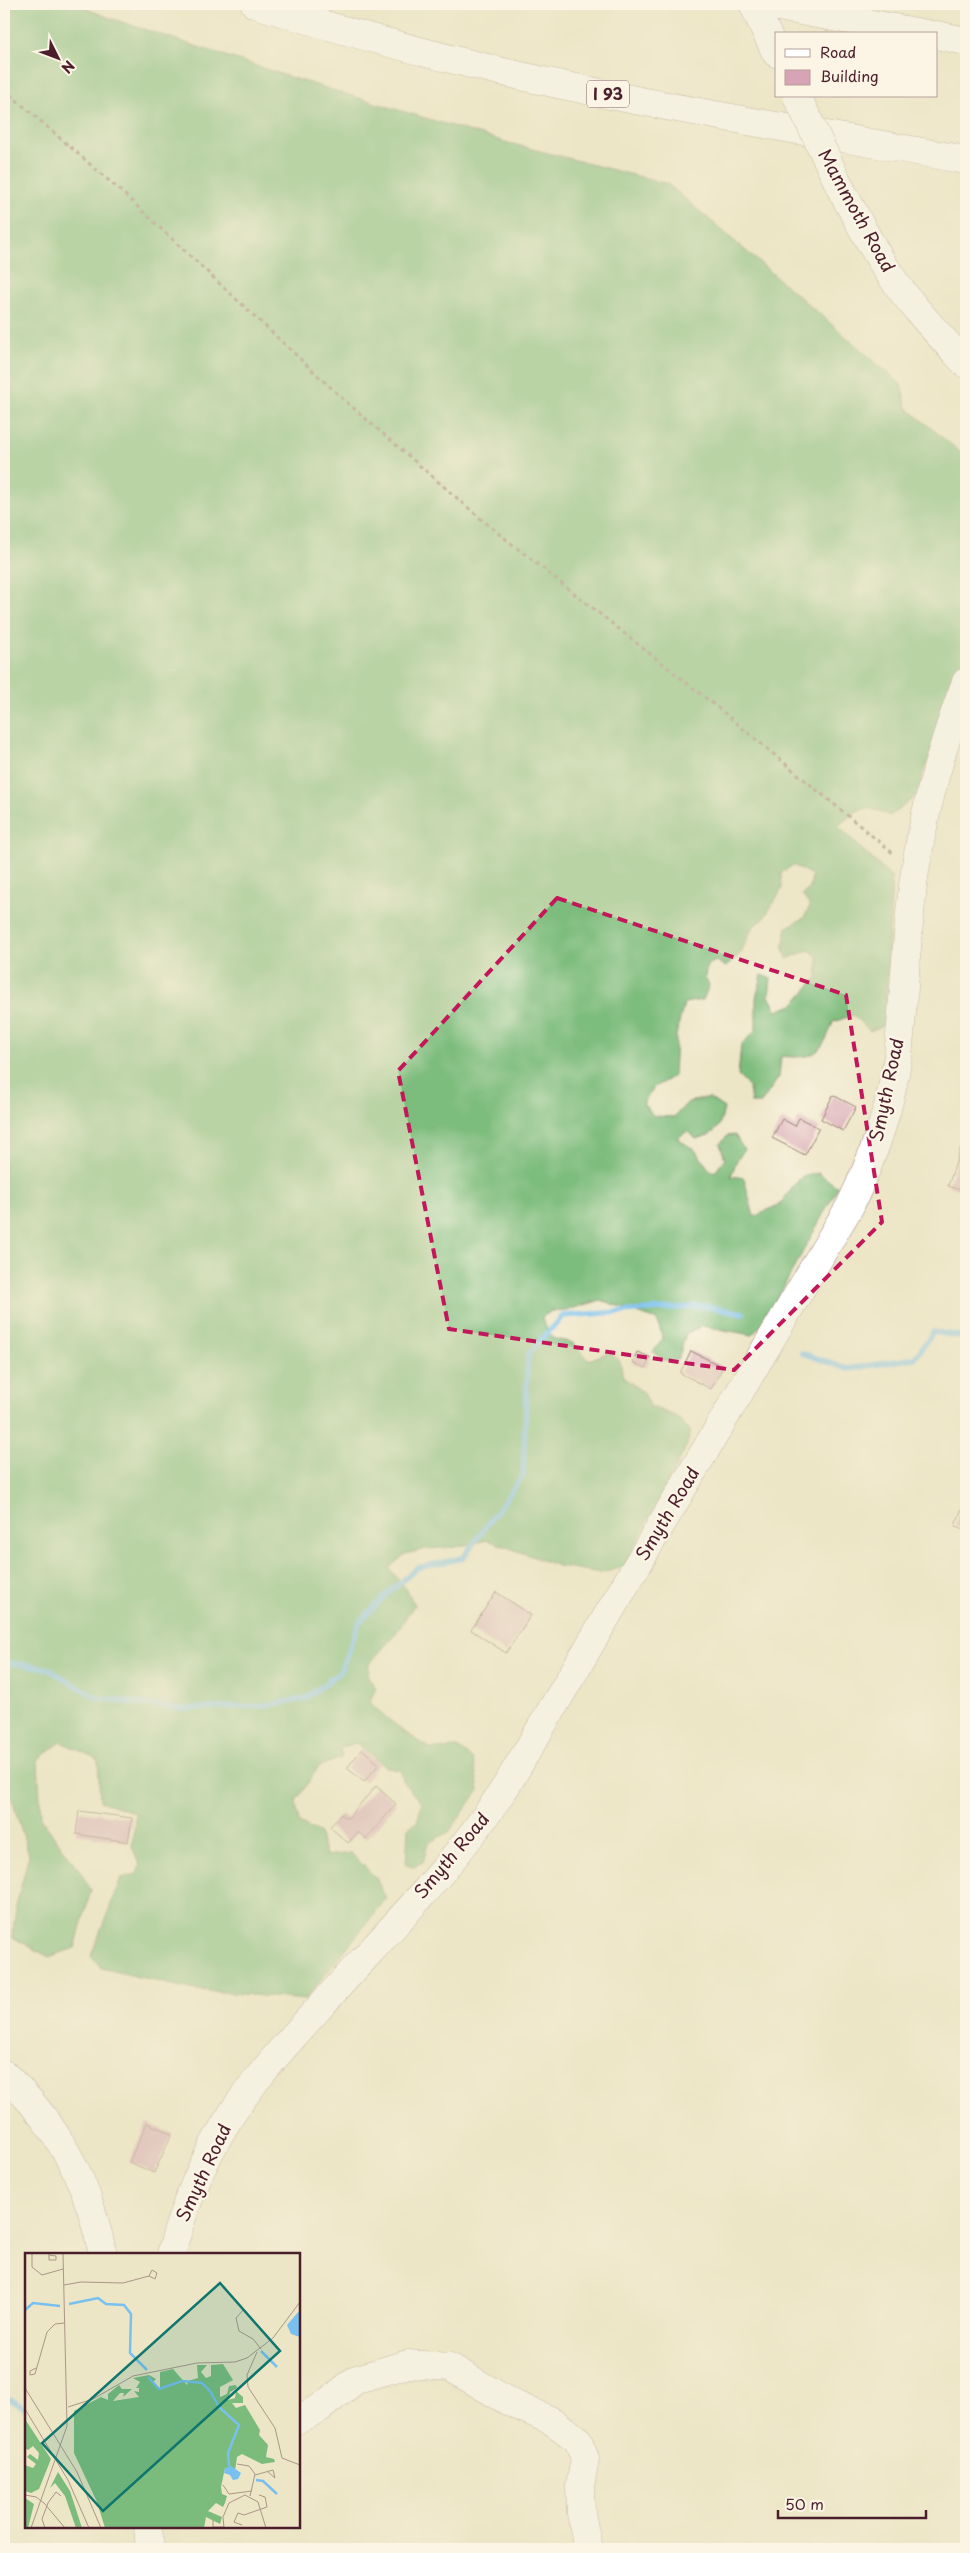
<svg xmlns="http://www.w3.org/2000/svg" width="970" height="2553" font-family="'Playpen Sans',sans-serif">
<rect width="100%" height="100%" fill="#fcf5e5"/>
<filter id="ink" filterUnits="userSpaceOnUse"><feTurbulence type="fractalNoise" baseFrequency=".02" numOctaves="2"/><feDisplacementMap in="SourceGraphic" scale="10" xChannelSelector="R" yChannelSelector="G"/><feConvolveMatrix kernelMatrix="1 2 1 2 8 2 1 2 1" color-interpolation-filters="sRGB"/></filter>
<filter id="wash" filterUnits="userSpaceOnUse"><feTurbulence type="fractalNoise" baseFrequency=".0096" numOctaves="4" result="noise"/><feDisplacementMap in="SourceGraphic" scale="20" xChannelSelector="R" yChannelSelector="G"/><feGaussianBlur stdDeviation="1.12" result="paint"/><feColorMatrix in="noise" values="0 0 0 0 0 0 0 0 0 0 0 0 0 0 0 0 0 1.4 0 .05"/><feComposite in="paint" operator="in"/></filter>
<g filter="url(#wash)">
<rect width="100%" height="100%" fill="#ece5c6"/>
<path fill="#7bbc7c" stroke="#626e54" d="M 4,4 L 74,4 L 110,18 L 296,79 L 505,142 L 668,184 L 901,384 L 907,408 L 966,457 L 966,652 L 915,797 L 890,816 C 862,803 860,808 838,826 L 892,878 L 885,1025 L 870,1031 L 853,1015 L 833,1022 C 822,1053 815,1060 781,1056 L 779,1077 L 761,1103 L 751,1103 L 749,1087 L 738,1076 L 741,1045 L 756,1030 L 756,998 L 762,975 L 771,978 L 769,996 L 777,1011 L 793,1005 L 817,978 L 818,957 L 809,950 L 787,959 L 783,945 L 787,927 L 804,918 L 810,906 L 802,895 L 810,888 L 812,875 L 793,865 L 781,873 L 782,889 L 763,920 L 753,926 L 741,953 L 726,967 L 716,961 L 707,965 L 705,977 L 709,985 L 703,1000 L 684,1003 L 676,1035 L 674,1076 L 654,1087 L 643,1104 L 654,1116 L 674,1117 L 688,1102 L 709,1098 L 724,1108 C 720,1128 717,1134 696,1139 L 688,1131 L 677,1138 L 696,1151 L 709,1169 L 715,1172 L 725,1159 L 720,1144 L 727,1136 L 735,1135 L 744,1150 L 736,1162 L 731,1176 L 744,1178 L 754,1217 L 780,1204 L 801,1177 L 818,1173 L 838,1187 L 765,1321 L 752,1335 L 703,1326 L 686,1333 L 678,1360 L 664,1361 L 653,1352 L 663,1339 L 657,1320 L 601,1300 L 567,1310 L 551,1311 L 541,1318 L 552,1338 L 573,1343 L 589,1360 L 609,1352 L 620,1361 L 623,1377 L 644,1393 L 650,1406 L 677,1417 L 691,1431 L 686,1447 L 624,1567 L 601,1573 L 558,1566 L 488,1540 L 455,1547 L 426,1549 L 405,1554 L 389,1568 L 407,1590 L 414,1605 L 394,1636 L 369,1664 L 368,1677 L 376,1688 L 369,1703 L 403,1731 L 431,1749 L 458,1748 L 473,1760 L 479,1790 L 449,1832 L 428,1843 L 423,1862 L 413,1866 L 406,1864 L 408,1828 L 417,1822 L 422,1804 L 404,1783 L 401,1771 L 386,1767 L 356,1743 L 340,1748 L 342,1758 L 319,1766 L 296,1801 L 299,1823 L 319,1833 L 326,1856 L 351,1853 L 376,1878 L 386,1899 L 305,2000 L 190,1989 L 101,1968 L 91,1956 L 121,1878 L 137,1874 L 140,1865 L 132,1847 L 136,1813 L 100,1801 L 98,1759 L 61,1742 L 38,1759 L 41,1819 L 78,1868 L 91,1890 L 75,1948 L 49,1957 L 12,1937 L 17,1902 L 29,1855 L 11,1796 L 4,1792 Z"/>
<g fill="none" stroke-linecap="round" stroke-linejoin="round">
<path stroke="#78c0f0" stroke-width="5.5" d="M 802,1353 L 848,1369 L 915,1358 L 933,1332 L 966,1337
M 4,1662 L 46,1668 L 98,1698 L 182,1709 L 260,1706 L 305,1699 L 340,1672 L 359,1623 L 385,1596 L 417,1568 L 463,1558 L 523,1475 L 528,1354 L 563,1316 L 704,1306 L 743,1313
M 4,2401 L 11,2400 L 26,2409"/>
</g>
<g id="blocks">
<path fill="#d6a4b4" d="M 833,1095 L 856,1107 L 843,1131 L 821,1119 Z
M 799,1118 L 819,1128 L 805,1155 L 772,1138 L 782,1119 L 795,1126 Z
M 964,1138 L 966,1139 L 966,1192 L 948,1186 Z
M 691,1351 L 723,1367 L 711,1389 L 680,1373 Z
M 637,1352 L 650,1357 L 646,1368 L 633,1363 Z
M 966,1498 L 966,1530 L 955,1526 Z
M 496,1592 L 531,1615 L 506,1653 L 471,1630 Z
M 362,1749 L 379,1764 L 364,1782 L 347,1768 Z
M 376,1786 L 396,1804 L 366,1839 L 358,1832 L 348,1843 L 330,1827 L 341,1814 L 347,1819 Z
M 79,1811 L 132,1818 L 128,1842 L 76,1834 Z
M 147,2123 L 172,2134 L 154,2173 L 129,2162 Z"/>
</g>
</g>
<g filter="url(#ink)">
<use href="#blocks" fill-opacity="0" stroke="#9b8278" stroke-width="1"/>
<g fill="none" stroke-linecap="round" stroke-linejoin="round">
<g stroke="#9b8278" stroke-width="29">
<path id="minor" d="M 4,2074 C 42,2109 74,2156 90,2206 C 95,2221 99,2238 103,2254
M 171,2254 C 184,2205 205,2155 233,2112 C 258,2075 288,2042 318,2009 C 383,1936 455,1866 508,1783 L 850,1206 C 873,1158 891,1108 898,1055 C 905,994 906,932 915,871 C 925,806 943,742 966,682
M 299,2419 L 320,2408 L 357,2379 L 408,2364 L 450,2367 L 509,2402 L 552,2421 L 578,2440 L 585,2459 L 580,2486 L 581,2513 L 588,2549
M 148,2527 L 150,2549"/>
</g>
<g stroke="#9b8278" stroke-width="29">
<path id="major" d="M 753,4 L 776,53
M 843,193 C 859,222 874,252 893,279 C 915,310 941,337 966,364"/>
</g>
<g stroke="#9b8278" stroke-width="29">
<path id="highway" d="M 255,4 C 333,28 412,50 491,69 C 648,106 808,131 966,160
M 762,4 L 927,34
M 936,35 L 966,41"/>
</g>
<path stroke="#9b8278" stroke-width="3" stroke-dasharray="4 4" stroke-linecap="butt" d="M 4,89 L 124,194 L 343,399 L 488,525 L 717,707 L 895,855"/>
<use href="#minor" stroke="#fff" stroke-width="28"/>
<use href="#major" stroke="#fff" stroke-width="28"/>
<use href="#highway" stroke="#fff" stroke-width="28"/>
<g stroke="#9b8278" stroke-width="29" stroke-linecap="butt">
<path id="major-bridge" d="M 797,96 L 843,193"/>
</g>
<use href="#major-bridge" stroke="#fff" stroke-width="28"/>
</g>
</g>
<path d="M0 0H970V2553H0ZM 557,898 L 846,995 L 882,1222 L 734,1370 L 449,1329 L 398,1071 Z" fill="#ece5c6" fill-opacity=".55" fill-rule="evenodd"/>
<path fill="none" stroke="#c2185b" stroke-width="4" stroke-dasharray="10 6" stroke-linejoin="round" d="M 557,898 L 846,995 L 882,1222 L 734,1370 L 449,1329 L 398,1071 Z"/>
<g text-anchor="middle" stroke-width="4.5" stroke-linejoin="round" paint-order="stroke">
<rect fill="#fcf5e5" stroke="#7f5f63" stroke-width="1" x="587" y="80.5" width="42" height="27" rx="4"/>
<g font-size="16" font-weight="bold" fill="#4a1f2b">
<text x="608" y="100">I 93</text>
</g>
<g font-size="18" fill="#4a1f2b" stroke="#fcf5e5">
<text transform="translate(856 211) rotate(61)" y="6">Mammoth Road</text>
<text transform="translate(887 1090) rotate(-78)" y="6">Smyth Road</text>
<text transform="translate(668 1514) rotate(-59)" y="6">Smyth Road</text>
<text transform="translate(452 1856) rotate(-50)" y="6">Smyth Road</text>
<text transform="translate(204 2173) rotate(-65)" y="6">Smyth Road</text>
</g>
</g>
<g transform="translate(25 2253)">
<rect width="275" height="275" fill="#ece5c6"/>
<path d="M 198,111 L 208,127 L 195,134 L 195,144 L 202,141 L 204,133 L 211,132 L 212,135 L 205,139 L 203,147 L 210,145 L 211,138 L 218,144 L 218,150 L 207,150 L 211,155 L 220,152 L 235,177 L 234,182 L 243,192 L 241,204 L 249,206 L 250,209 L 237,211 L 217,201 L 212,204 L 210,218 L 200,215 L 196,234 L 197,241 L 202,243 L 200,250 L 198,254 L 191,250 L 183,258 L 197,264 L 195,271 L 181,264 L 179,275 L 80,275 L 72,249 L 49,200 L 49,158 L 76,144 L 83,147 L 83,141 L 94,132 L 97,136 L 107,136 L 98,144 L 99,140 L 95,140 L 88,148 L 114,144 L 109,138 L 114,139 L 114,135 L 111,135 L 115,129 L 108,125 L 124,122 L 131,126 L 128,129 L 135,137 L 135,119 L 148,116 L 162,132 L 163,128 L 173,125 L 172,112 L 182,112 L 176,119 L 181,125 L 186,123 L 186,112 ZM 0,166 L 26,206 L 14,236 L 6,240 L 0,238 L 0,212 L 8,215 L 11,211 L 2,204 L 5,201 L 13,207 L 14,200 L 8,193 L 3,197 L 0,195 ZM 33,219 L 45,238 L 57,275 L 51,275 L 40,243 L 30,230 L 25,235 ZM 0,245 L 9,251 L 3,275 L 0,275 Z" fill="#7bbc7c"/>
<path d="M 275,57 L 275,84 L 266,81 L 262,72 ZM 206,213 L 216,220 L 213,226 L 208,227 L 205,222 L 199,220 L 200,215 Z" fill="#78c0f0"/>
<path fill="none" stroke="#78c0f0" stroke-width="2.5" d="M 44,51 L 73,45 L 81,51 L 99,52 L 106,61 L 105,100 L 122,117M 0,57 L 8,50 L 35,53M 236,98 L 252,114M 123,124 L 134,136 L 157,128 L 177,130 L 185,138 L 194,154 L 214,172 L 203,200 L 204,213M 231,227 L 238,228 L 252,241"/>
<path fill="none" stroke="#ab9688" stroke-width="1" d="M 7,0 L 7,14 L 17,22 L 38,16M 24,0 L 24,7 L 31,7 L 31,3 L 24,2M 39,32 L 56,29 L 98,30 L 124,23 L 127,17 L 132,20 L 130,26 L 124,23M 219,56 L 211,65 L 214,78 L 228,86 L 236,96M 232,99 L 222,122 L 223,134 L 250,175 L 257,205 L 275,212M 11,115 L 5,118 L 5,122 L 10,121 L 22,79 L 30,71 L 40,70M 0,135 L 52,219 L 76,275M 43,154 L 68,146 L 108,123 L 172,110 L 210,109 L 222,105 L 248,85 L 275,49M 0,156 L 43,227 L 64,275M 212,211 L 224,213 L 230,221 L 225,243M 230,222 L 248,217 L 250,225 L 243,219M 198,232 L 204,241 L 227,238M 0,242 L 11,244 L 19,250 L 40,275M 188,267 L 188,274 L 199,274M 217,272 L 209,269 L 213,260 L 219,262 L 242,254 L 240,244 L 234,242M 6,275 L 42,173 L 38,0M 20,275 L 17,266 L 23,250 L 31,239 L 36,243M 199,275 L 198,264 L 204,250 L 220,242 L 233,249 L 241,275"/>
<path fill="#0f766e" fill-opacity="0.15" stroke="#0f766e" stroke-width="2.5" d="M 195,30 L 255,98 L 78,258 L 17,190 Z"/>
<rect width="275" height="275" fill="none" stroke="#4a1f2b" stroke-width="2.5"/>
</g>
<rect width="970" height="2553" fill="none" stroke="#fcf5e5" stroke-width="20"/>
<rect x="775" y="32" width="162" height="65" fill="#fcf5e5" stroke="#b59f9b"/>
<rect x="785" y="49" width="25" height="8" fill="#ffffff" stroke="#b59f9b"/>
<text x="820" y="58" font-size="15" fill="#4a1f2b">Road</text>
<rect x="785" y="70" width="25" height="15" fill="#d6a4b4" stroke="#b59f9b"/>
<text x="820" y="82" font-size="15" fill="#4a1f2b">Building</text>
<g transform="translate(58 58) rotate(132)" stroke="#fcf5e5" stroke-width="4" paint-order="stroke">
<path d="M0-4L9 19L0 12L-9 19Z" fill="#4a1f2b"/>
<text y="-8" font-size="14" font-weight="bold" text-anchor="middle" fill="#4a1f2b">N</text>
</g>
<path d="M778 2510v8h148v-8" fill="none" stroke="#4a1f2b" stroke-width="2.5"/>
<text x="785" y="2510" font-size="15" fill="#4a1f2b" stroke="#fcf5e5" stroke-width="4" paint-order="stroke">50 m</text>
</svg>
